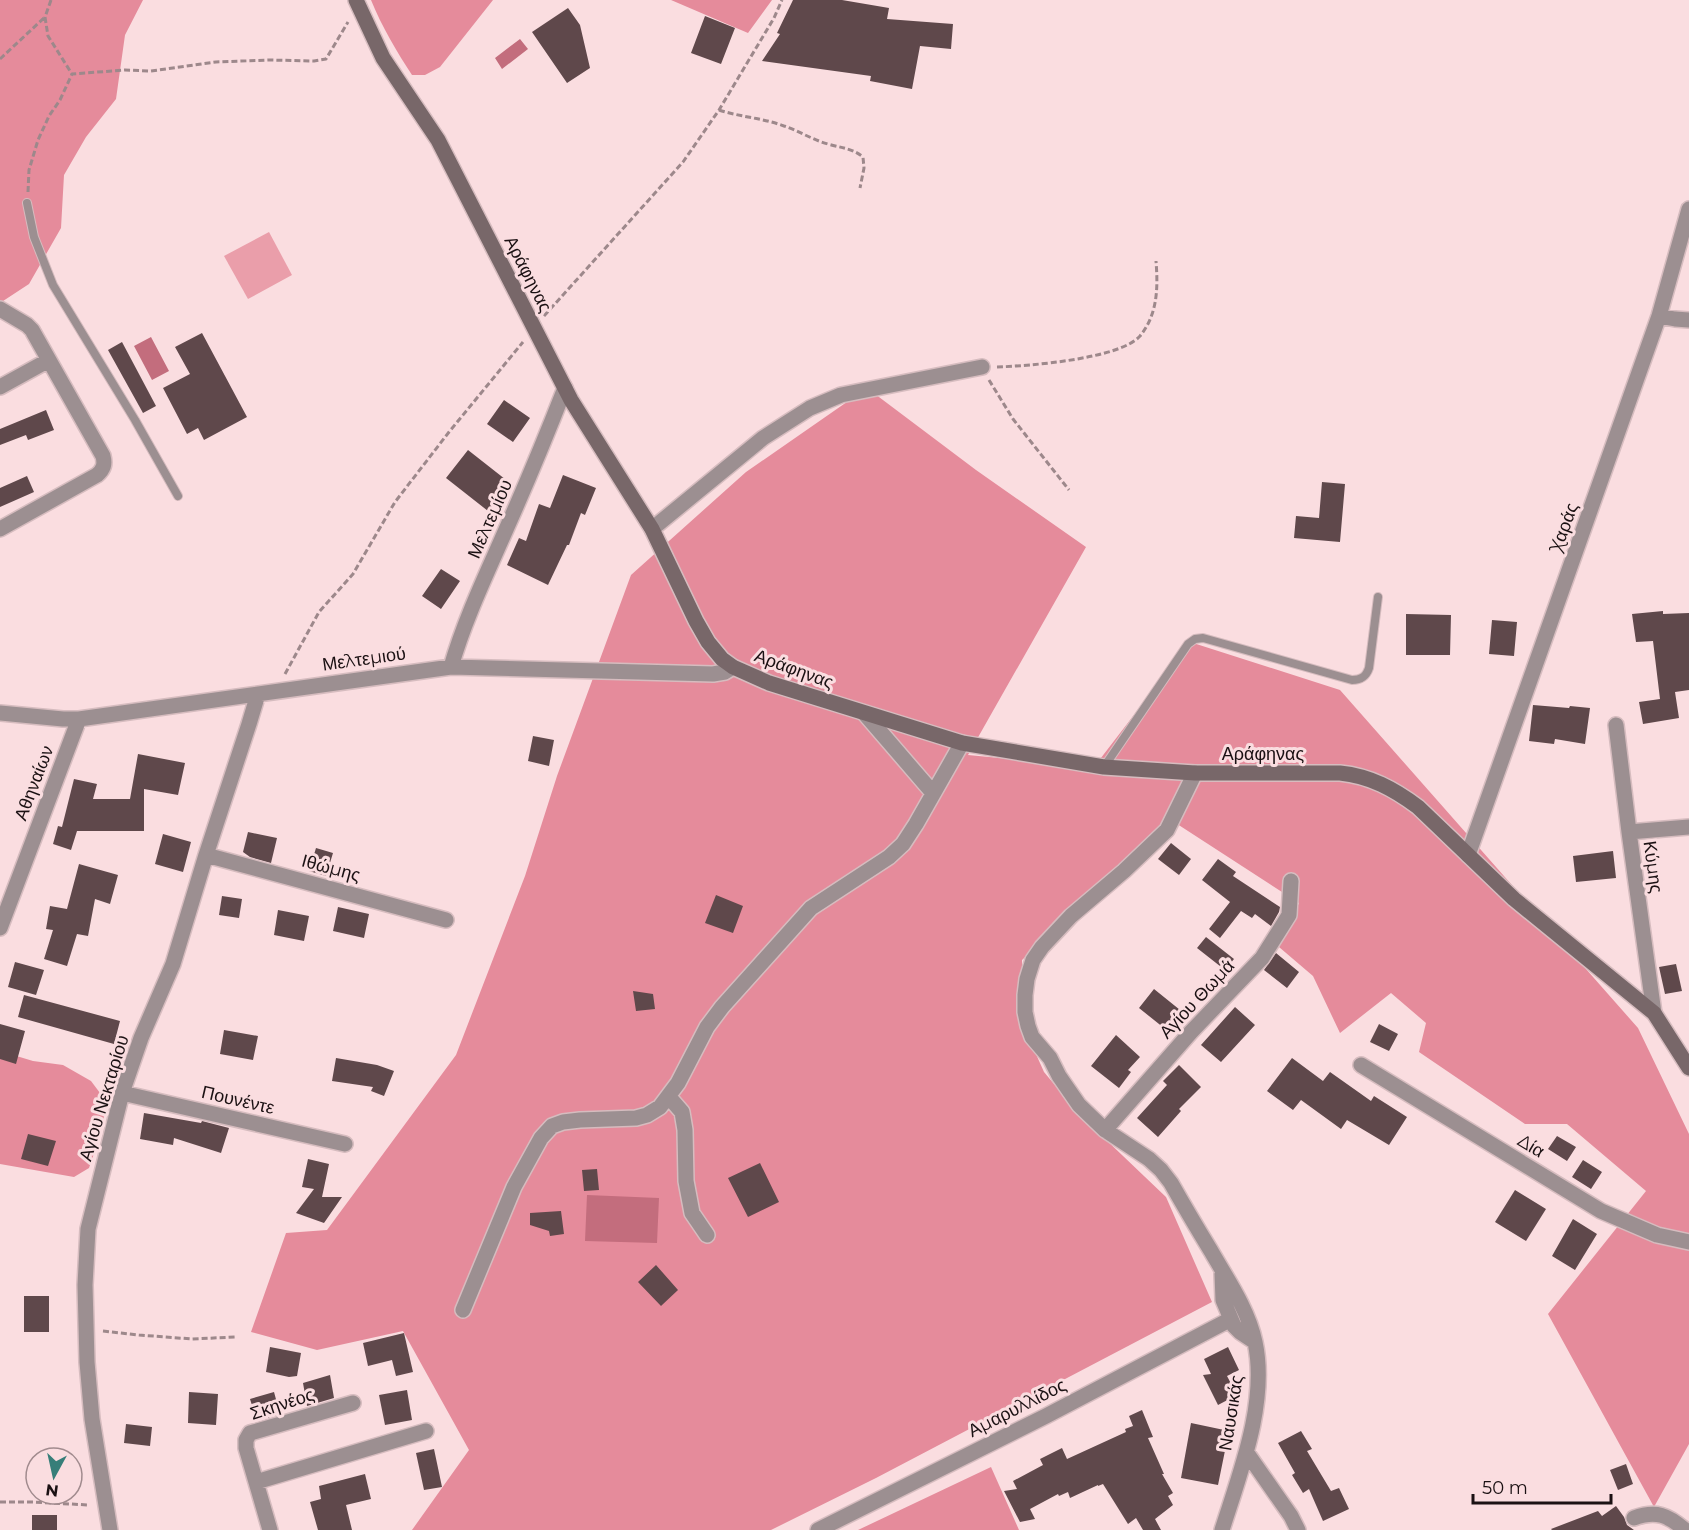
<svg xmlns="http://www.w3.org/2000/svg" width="1689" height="1530" font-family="Montserrat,sans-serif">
<rect width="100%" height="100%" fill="#fadde0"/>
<path fill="#ea9eaa" d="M 269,232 L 292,275 L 248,299 L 224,256 Z"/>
<path fill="#e58b9b" d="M 0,0 L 143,0 L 125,35 L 116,99 L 86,137 L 64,175 L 61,228 L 29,284 L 0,303 Z
M 371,0 L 493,0 L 440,67 L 425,75 L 412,75 C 397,52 382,27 371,0 Z
M 671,0 L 772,0 L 748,33 Z
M 867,388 L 976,470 L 1086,547 L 968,755 L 1094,767 L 1190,642 L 1340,690 L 1638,1028 L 1689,1134 L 1689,1444 L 1654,1507 L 1548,1314 L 1646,1191 L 1567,1124 L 1525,1124 L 1419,1052 L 1426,1023 L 1391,993 L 1340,1033 L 1313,976 L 1279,947 L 1299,903 L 1171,820 L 1022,960 L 1023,1025 L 1044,1072 L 1079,1114 L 1166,1197 L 1212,1302 L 876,1478 L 771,1530 L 412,1530 L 469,1450 L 403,1331 L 317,1350 L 251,1332 L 286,1233 L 327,1230 L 456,1055 L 525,876 L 557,776 L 631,575 L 746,472 Z
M 0,1051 L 33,1061 L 63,1065 L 91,1081 L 106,1101 L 102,1130 L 89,1168 L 74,1177 L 0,1164 Z
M 991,1467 L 1019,1530 L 858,1530 Z"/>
<path fill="#c36d7d" d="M 520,39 L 528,49 L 502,69 L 495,58 Z
M 151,337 L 169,371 L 152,380 L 134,346 Z
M 587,1195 L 659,1198 L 657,1243 L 585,1241 Z"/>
<path fill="#5f484b" d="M 793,0 L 842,0 L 889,8 L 887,19 L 953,24 L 951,49 L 920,46 L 912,89 L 870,81 L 871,76 L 762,61 L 780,34 L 777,33 Z
M 568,8 L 580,25 L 590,68 L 567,83 L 532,32 Z
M 705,16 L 735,28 L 721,64 L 691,53 Z
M 202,333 L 247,417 L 204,440 L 198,428 L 187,434 L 163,388 L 190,374 L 175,347 Z
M 122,342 L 156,406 L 143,413 L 108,350 Z
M 504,400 L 530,418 L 513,442 L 487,424 Z
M 46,410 L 54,430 L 28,440 L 26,435 L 0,445 L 0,429 Z
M 468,450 L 510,483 L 488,511 L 446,478 Z
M 563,475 L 596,488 L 585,515 L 581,513 L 569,545 L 567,545 L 548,585 L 507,565 L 519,538 L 526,541 L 539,504 L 550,508 Z
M 27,476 L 34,492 L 0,507 L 0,488 Z
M 1322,482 L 1345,484 L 1340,542 L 1294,538 L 1296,516 L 1319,518 Z
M 441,569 L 460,581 L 441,609 L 422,596 Z
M 1663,611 L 1663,614 L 1689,613 L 1689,690 L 1675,692 L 1679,718 L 1643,724 L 1639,702 L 1660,699 L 1653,641 L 1636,642 L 1632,614 Z
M 1406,614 L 1451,615 L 1450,655 L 1406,655 Z
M 1492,620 L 1517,622 L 1514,656 L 1489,654 Z
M 1533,705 L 1569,708 L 1570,706 L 1590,708 L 1585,744 L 1555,739 L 1554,744 L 1529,741 Z
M 533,736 L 554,740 L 549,766 L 528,761 Z
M 138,754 L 185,763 L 178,795 L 144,789 L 144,831 L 77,831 L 71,850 L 53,844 L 58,826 L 62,827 L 74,779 L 97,784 L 93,799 L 130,799 Z
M 248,832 L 277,838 L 271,863 L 250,857 L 243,852 Z
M 163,834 L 191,842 L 183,872 L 155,864 Z
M 1171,843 L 1191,859 L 1179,875 L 1158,859 Z
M 316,848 L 333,853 L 326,876 L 309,871 Z
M 1613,851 L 1616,878 L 1576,882 L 1573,856 Z
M 1218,859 L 1236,872 L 1233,876 L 1280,907 L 1279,912 L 1271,926 L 1255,914 L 1252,918 L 1241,911 L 1220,938 L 1209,929 L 1230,902 L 1202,880 Z
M 79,864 L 118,875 L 110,904 L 95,899 L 88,936 L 77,934 L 67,966 L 44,959 L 53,930 L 46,929 L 50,906 L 67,909 Z
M 716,895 L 743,906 L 733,933 L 705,923 Z
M 222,896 L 242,899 L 239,918 L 219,915 Z
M 338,907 L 369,914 L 364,938 L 333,931 Z
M 278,910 L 309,916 L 304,941 L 274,935 Z
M 1206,937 L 1234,959 L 1225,970 L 1197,948 Z
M 1276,953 L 1299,972 L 1287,988 L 1264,970 Z
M 15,962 L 44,970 L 36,995 L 8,987 Z
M 1676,964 L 1682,991 L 1665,994 L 1659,967 Z
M 1154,989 L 1185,1014 L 1169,1032 L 1139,1008 Z
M 633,991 L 653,994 L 655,1009 L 636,1011 Z
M 24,995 L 120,1021 L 114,1044 L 18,1017 Z
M 1235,1007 L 1255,1025 L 1221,1062 L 1201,1045 Z
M 0,1024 L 25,1031 L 16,1064 L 0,1059 Z
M 1379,1024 L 1398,1034 L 1389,1051 L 1370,1042 Z
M 224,1030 L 258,1036 L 253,1060 L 220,1054 Z
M 1116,1035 L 1140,1057 L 1128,1070 L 1131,1072 L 1119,1088 L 1091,1066 Z
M 336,1058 L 377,1065 L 394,1071 L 384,1096 L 371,1091 L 373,1087 L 332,1081 Z
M 1292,1058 L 1323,1081 L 1330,1072 L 1371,1101 L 1374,1096 L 1407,1117 L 1389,1145 L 1347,1120 L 1341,1129 L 1301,1100 L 1293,1110 L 1267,1091 Z
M 1179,1065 L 1201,1087 L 1179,1109 L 1181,1111 L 1158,1137 L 1137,1118 L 1167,1085 L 1163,1081 Z
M 144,1113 L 201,1123 L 202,1121 L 229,1128 L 221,1153 L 174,1138 L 173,1145 L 140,1139 Z
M 28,1134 L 56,1141 L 48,1166 L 21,1159 Z
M 1557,1136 L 1576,1147 L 1567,1161 L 1548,1149 Z
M 308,1159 L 329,1164 L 322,1197 L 342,1197 L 324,1223 L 296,1213 L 314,1189 L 302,1187 Z
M 1583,1160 L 1602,1172 L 1591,1189 L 1572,1177 Z
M 760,1163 L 779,1202 L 748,1217 L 728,1178 Z
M 597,1169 L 599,1190 L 584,1191 L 582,1170 Z
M 1515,1190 L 1546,1209 L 1526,1241 L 1495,1222 Z
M 561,1211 L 564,1234 L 550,1236 L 549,1231 L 530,1225 L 530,1213 Z
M 1573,1219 L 1597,1234 L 1575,1270 L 1552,1256 Z
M 656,1265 L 678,1290 L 661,1306 L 638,1282 Z
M 24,1296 L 49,1296 L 49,1332 L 24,1332 Z
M 404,1333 L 413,1372 L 396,1376 L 392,1360 L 368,1366 L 363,1343 Z
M 270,1347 L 301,1353 L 297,1376 L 289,1377 L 266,1372 Z
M 1228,1347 L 1239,1370 L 1227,1376 L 1237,1395 L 1218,1405 L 1203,1375 L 1211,1374 L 1204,1359 Z
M 330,1375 L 334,1398 L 307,1406 L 303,1383 Z
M 407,1390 L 412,1420 L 385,1425 L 379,1395 Z
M 189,1392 L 218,1394 L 216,1425 L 188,1423 Z
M 274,1392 L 280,1414 L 257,1421 L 250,1399 Z
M 1142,1410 L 1153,1437 L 1148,1438 L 1164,1474 L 1162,1474 L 1173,1493 L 1168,1496 L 1173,1505 L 1155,1519 L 1161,1530 L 1143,1530 L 1136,1518 L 1128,1524 L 1103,1484 L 1098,1486 L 1098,1485 L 1070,1498 L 1068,1492 L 1059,1496 L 1058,1494 L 1030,1509 L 1035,1519 L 1020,1522 L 1004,1491 L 1017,1489 L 1013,1481 L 1043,1465 L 1040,1459 L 1062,1448 L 1067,1459 L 1126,1432 L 1125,1429 L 1133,1426 L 1129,1416 Z
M 1191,1423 L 1229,1431 L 1218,1485 L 1181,1478 Z
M 126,1424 L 152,1427 L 150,1446 L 124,1443 Z
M 1301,1431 L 1312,1449 L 1307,1451 L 1331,1491 L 1339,1488 L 1349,1509 L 1323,1521 L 1309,1489 L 1303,1493 L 1292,1475 L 1295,1473 L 1278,1443 Z
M 434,1449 L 442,1487 L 424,1490 L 416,1453 Z
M 1626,1464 L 1633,1484 L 1618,1490 L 1610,1470 Z
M 365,1474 L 371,1499 L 346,1505 L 352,1530 L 318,1530 L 310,1502 L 321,1499 L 319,1486 Z
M 1616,1506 L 1624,1517 L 1627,1525 L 1634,1530 L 1552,1530 L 1551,1529 L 1598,1511 L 1602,1516 Z
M 32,1515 L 57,1515 L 57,1530 L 32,1530 Z"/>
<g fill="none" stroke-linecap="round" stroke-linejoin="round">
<g stroke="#d6bcbf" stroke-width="10">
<path id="lane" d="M 27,203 L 34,237 L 53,285 L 135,420 L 178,496
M 1104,767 L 1188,644 L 1195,639 L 1203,638 L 1352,680 C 1361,680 1366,677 1369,668 L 1378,597"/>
</g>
<g stroke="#d6bcbf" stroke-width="18">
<path id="street" d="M 0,309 L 27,325 L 32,330 L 103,456 C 105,464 104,469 97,475 L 0,529
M 1659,316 L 1675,319 L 1689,320
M 0,387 L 49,360
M 652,529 L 763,438 L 810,408 L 841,395 L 982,367
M 451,667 C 465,618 488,571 508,525 C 528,480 547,434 565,388
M 0,713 L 63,719 L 79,719 L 451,667 L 713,674 L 725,672 L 733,667
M 865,714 L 933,793
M 1616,725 L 1629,832 L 1654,1013
M 1195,773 L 1167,830 L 1124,871 L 1071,916 L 1042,947 L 1033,960 L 1027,979 L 1025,995 L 1025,1012 L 1028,1026 L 1032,1037 L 1050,1058 L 1059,1076 L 1079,1105 L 1105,1130 L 1149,1159 L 1161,1170 L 1171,1183 C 1184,1206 1197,1228 1211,1251 C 1227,1279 1248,1309 1255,1342 C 1268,1402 1240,1473 1222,1530
M 1629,832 L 1689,827
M 206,855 L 446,920
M 1468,855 L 1659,316 L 1689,209
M 0,928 L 79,719
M 1361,1065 L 1601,1211 L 1657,1235 L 1689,1242
M 122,1093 L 345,1144
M 669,1097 L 682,1112 L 685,1130 L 686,1181 L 692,1213 L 707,1235
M 1105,1130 L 1191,1032 L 1262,958 L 1289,915 L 1291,881
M 1222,1274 L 1223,1300 L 1234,1326 L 1240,1332 L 1255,1342
M 463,1310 L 514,1187 L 541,1138 L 552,1126 L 563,1122 L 580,1120 L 636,1118 L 647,1115 L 660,1107 L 678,1083 L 707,1027 L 722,1007 L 811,908 L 889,857 L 903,844 L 916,824 L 962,743
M 1247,1453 L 1291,1516 L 1298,1530
M 256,1482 L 426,1431
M 1634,1518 C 1656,1510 1668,1515 1685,1530
M 110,1530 L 92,1419 L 87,1362 L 85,1285 L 88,1229 L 122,1093 L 141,1038 L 173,964 L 206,855 L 249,724 L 258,694
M 270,1530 L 246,1448 L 246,1440 L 250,1433 L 353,1403
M 818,1530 L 1046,1416 L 1231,1319"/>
</g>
<g stroke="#d6bcbf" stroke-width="18">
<path id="secondary" d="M 356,0 L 383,58 L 438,140 L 571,400 L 652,529 L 696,621 L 708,642 L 722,659 L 733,667 L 769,683 L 962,743 L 1104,767 L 1195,773 L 1340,773 C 1370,776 1394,789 1418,807 L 1514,899 L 1654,1013 L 1689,1068"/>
</g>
<path stroke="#9d888b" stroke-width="3" stroke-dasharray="6 3" stroke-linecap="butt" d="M 51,0 L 45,17 L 48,36 L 72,74
M 0,59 L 45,17
M 719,110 C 740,117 763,118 784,126 C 799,131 813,140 828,144 C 841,148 852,148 863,157 L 864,168 L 860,188
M 28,192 L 29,170 L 38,140 L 49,116 L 60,100 L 72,74 L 125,70 L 151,71 L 216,62 L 270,60 L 314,61 L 326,59 L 348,22
M 544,316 L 683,162 L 719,110 L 774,18 L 782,0
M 997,367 C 1028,366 1120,359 1140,336 C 1158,314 1158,287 1156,261
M 989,380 L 1013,419 L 1069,490
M 285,674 L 319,612 L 353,574 L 395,502 L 449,432 L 523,342
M 103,1331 L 139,1335 L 192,1339 L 235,1337
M 0,1502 L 31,1502 L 89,1505"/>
<use href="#lane" stroke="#9c8f91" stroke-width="8"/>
<use href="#street" stroke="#9c8f91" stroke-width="15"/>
<use href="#secondary" stroke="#786769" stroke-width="15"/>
</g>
<g text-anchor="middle" stroke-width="6" stroke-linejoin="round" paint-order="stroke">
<g font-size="18" fill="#1b1113" stroke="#fadde0">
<text transform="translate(528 274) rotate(63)" y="6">Αράφηνας</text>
<text transform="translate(490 519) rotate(-66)" y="6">Μελτεμίου</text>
<text transform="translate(1564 527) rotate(-70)" y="6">Χαράς</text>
<text transform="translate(364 659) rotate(-8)" y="6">Μελτεμιού</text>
<text transform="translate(794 669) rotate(20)" y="6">Αράφηνας</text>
<text x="1263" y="760">Αράφηνας</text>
<text transform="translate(34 783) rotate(-69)" y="6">Αθηναίων</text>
<text transform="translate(1653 867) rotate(82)" y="6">Κύμης</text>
<text transform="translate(331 868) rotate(15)" y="6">Ιθώμης</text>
<text transform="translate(1197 999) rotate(-47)" y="6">Αγίου Θωμά</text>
<text transform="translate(104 1098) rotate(-73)" y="6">Αγίου Νεκταρίου</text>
<text transform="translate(238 1100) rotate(13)" y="6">Πουνέντε</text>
<text transform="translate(1531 1146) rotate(31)" y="6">Δία</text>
<text transform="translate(282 1404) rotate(-18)" y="6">Σκηνέος</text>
<text transform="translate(1017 1408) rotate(-27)" y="6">Αμαρυλλίδος</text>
<text transform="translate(1231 1413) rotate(-81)" y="6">Ναυσικάς</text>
</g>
</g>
<g transform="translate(54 1476) rotate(188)"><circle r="28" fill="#fadde0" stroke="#a18b8e" stroke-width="1.5"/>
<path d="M0-4.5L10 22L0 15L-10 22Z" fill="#377e79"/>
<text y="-9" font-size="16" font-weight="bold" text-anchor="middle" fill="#1b1113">N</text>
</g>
<path d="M1473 1494v9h138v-9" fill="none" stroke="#1b1113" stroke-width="3"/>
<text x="1482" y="1494" font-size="18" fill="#1b1113" stroke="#fadde0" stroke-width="4.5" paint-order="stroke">50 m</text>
</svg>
